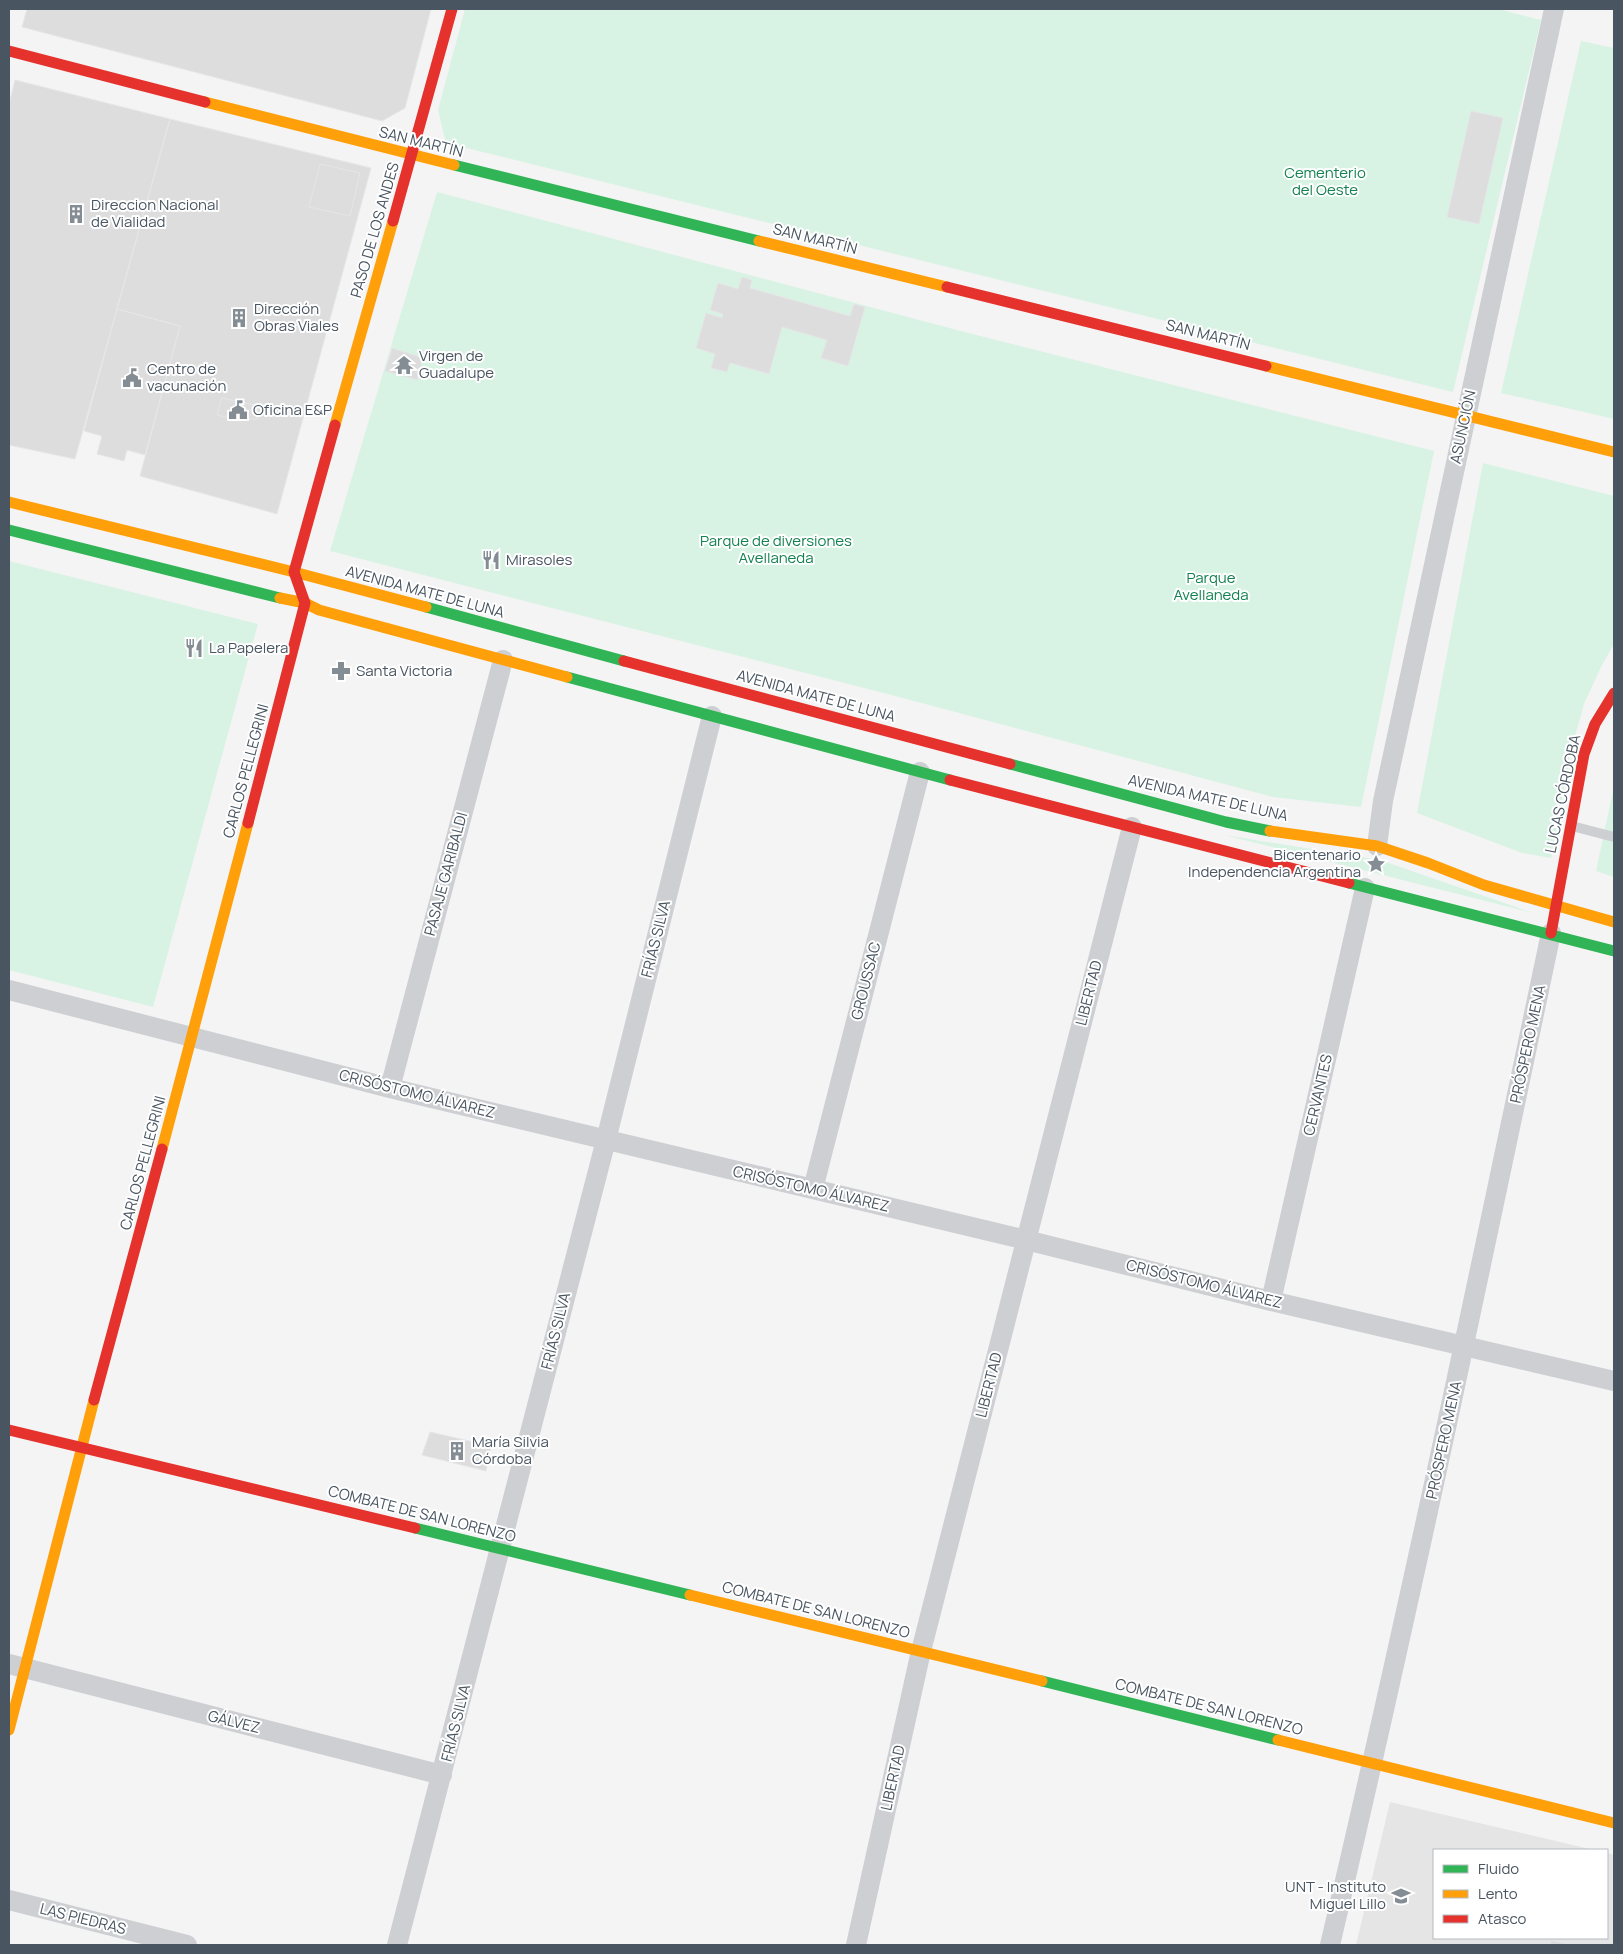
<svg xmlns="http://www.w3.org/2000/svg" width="1623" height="1954" font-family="Manrope,sans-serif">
<rect width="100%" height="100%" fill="#f4f4f4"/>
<path fill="#e5e5e6" d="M 1390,1802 L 1594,1850 L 1434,1850 L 1434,1938 L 1607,1938 L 1607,1853 L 1614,1855 L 1614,1945 L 1356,1945 Z"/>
<path fill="#d8f3e4" d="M 465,9 L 1498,9 L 1541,20 L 1453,392 L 446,143 L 438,110 Z
M 1581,41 L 1614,48 L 1614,419 L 1501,393 Z
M 437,192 L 957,330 L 1434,451 L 1361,807 L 1273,797 L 899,697 L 330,551 Z
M 1483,463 L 1614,496 L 1614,644 L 1601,667 L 1584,704 L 1571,750 L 1551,858 L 1522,853 L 1417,813 Z
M 9,561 L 258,624 L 153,1007 L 9,970 Z
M 1614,786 L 1614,877 L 1596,871 Z
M 1224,835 L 1380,860 L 1533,913 Z"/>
<path fill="#ddddde" stroke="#e5e6e7" d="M 27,9 L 431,9 L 405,108 L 382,121 L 22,27 Z
M 15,80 L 170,119 L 75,459 L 9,445 L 9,104 Z
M 1471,111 L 1503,118 L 1479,224 L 1447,217 Z
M 170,119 L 371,168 L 277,514 L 140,476 L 180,326 L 117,309 Z
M 320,164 L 360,173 L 350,216 L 309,207 Z
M 742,277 L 752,280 L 750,288 L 850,316 L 854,304 L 865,307 L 848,366 L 821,358 L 827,340 L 782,327 L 769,374 L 730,363 L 727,372 L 711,368 L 715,354 L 696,348 L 706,313 L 722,318 L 723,314 L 710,310 L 718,283 L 738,289 Z
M 117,309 L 180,326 L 145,455 L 127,450 L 124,461 L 97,454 L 102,436 L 84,431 Z
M 392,348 L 423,358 L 417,380 L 385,371 Z
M 222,398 L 259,406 L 256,420 L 235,415 L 234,419 L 217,415 Z
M 430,1432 L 491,1446 L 486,1471 L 422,1455 Z
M 1551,1940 L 1573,1945 L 1550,1945 Z"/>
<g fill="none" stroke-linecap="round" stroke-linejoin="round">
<path stroke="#cdcfd2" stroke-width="10" d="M 1572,826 L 1614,837"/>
<path stroke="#cdcfd2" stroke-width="20" d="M 1377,846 L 1383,801 L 1554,9
M 9,990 L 390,1088 L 1026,1240 L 1271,1301 L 1614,1381
M 390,1088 L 503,660
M 813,1189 L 920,772
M 1271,1301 L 1365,888
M 9,1664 L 442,1775
M 9,1900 L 187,1945
M 397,1945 L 606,1140 L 712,716
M 856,1945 L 921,1651 L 1132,827
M 1330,1945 C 1409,1609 1480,1271 1551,933"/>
<path stroke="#30b455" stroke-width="11" d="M 454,165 L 759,241
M 9,530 L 280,598
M 426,607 L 624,661
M 567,677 L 950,780
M 1010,764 L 1226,822 L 1270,831
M 1349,883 L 1614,951
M 415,1528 L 690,1595
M 1042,1681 L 1278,1740"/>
<path stroke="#ff9f0a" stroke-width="11" d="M 205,102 L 454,165
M 759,241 L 947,287
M 1266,366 L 1614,452
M 335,425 L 393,221
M 9,502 L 294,572 L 426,607
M 280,598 L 305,603 L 319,610 L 567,677
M 1270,831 L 1377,846 L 1428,863 L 1484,885 L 1614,922
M 162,1149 L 248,823
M 690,1595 L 1042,1681
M 9,1730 L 94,1400
M 1278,1740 L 1614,1823"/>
<path stroke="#e5322d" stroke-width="11" d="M 9,51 L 205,102
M 393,221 L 452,9
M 947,287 L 1266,366
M 624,661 L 1010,764
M 950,780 L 1349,883
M 248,823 L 305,603 L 294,572 L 335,425
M 1551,933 L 1584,754 L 1595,724 L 1614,693
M 94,1400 L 162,1149
M 9,1430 L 415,1528"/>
</g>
<defs>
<g id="building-bare" transform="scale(1.5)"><path d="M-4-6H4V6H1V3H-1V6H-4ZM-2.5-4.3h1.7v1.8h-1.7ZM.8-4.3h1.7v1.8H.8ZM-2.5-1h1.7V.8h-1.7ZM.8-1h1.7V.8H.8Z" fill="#858d94" stroke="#fff" stroke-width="2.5" paint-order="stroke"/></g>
<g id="temple-bare" transform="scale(1.5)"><path d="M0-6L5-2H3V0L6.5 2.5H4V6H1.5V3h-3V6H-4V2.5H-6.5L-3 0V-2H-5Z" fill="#858d94" stroke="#fff" stroke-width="2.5" paint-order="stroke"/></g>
<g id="civic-bare" transform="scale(1.5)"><path d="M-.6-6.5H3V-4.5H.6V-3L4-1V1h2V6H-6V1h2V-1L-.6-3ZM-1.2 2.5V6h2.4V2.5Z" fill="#858d94" stroke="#fff" stroke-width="2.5" paint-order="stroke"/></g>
<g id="restaurant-bare" transform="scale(1.5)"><path d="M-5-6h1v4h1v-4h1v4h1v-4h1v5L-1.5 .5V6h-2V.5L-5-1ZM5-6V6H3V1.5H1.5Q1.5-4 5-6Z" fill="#858d94" stroke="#fff" stroke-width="2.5" paint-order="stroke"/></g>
<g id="pharmacy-bare" transform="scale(1.5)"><path d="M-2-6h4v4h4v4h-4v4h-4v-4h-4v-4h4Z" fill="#858d94" stroke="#fff" stroke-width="2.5" paint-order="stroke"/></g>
<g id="sight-bare" transform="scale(1.5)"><path d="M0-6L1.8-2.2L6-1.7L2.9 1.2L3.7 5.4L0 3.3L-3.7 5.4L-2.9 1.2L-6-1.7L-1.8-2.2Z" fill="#858d94" stroke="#fff" stroke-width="2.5" paint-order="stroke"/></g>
<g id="university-bare" transform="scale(1.5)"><path d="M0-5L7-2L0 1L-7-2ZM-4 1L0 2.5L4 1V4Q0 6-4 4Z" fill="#858d94" stroke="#fff" stroke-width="2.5" paint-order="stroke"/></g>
</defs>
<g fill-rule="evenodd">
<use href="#building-bare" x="76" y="214"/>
<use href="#building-bare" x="239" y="318"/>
<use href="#temple-bare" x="404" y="365"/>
<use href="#civic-bare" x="132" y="378"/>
<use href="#civic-bare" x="238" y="410"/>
<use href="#restaurant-bare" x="491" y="560"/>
<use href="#restaurant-bare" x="194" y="648"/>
<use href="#pharmacy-bare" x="341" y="671"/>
<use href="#sight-bare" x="1376" y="864"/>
<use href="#building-bare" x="457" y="1451"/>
<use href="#university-bare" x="1401" y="1896"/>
</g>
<g text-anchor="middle" stroke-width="4" stroke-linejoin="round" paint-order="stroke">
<g font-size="15" fill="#495561" stroke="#fff">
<text transform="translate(421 142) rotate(14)" y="5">SAN MARTÍN</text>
<text transform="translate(375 230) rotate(-74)" y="5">PASO DE LOS ANDES</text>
<text transform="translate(815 239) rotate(14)" y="5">SAN MARTÍN</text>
<text transform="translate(1208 335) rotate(14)" y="5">SAN MARTÍN</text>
<text transform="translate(1463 427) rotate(-78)" y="5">ASUNCIÓN</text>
<text transform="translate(425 592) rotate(15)" y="5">AVENIDA MATE DE LUNA</text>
<text transform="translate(816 696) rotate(15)" y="5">AVENIDA MATE DE LUNA</text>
<text transform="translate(246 771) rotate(-75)" y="5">CARLOS PELLEGRINI</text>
<text transform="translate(1563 794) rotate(-78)" y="5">LUCAS CÓRDOBA</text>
<text transform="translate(1208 798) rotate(13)" y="5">AVENIDA MATE DE LUNA</text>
<text transform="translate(446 874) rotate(-75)" y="5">PASAJE GARIBALDI</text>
<text transform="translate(656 939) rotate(-76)" y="5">FRÍAS SILVA</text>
<text transform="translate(866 981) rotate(-76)" y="5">GROUSSAC</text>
<text transform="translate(1089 993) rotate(-76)" y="5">LIBERTAD</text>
<text transform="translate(1528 1044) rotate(-78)" y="5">PRÓSPERO MENA</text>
<text transform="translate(417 1094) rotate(14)" y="5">CRISÓSTOMO ÁLVAREZ</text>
<text transform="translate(1318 1095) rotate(-77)" y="5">CERVANTES</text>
<text transform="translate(143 1163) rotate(-75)" y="5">CARLOS PELLEGRINI</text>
<text transform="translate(811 1189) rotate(13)" y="5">CRISÓSTOMO ÁLVAREZ</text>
<text transform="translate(1204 1284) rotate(14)" y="5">CRISÓSTOMO ÁLVAREZ</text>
<text transform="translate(556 1331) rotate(-76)" y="5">FRÍAS SILVA</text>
<text transform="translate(989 1385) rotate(-76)" y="5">LIBERTAD</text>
<text transform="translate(1444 1440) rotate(-78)" y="5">PRÓSPERO MENA</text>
<text transform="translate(422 1514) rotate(14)" y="5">COMBATE DE SAN LORENZO</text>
<text transform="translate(816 1610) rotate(14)" y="5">COMBATE DE SAN LORENZO</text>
<text transform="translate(1209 1707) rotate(14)" y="5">COMBATE DE SAN LORENZO</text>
<text transform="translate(234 1722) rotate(14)" y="5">GÁLVEZ</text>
<text transform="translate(456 1723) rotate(-76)" y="5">FRÍAS SILVA</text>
<text transform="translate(893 1778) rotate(-78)" y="5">LIBERTAD</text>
<text transform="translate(83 1919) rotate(14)" y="5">LAS PIEDRAS</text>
</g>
<g font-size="15" fill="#148250" stroke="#fff">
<text x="1325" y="178">Cementerio<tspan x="1325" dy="17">del Oeste</tspan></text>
<text x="776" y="546">Parque de diversiones<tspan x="776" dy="17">Avellaneda</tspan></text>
<text x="1211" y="583">Parque<tspan x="1211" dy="17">Avellaneda</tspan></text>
</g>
<g font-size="15" fill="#495561" stroke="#fff" text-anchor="start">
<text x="91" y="210">Direccion Nacional<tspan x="91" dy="17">de Vialidad</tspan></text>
<text x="254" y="314">Dirección<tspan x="254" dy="17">Obras Viales</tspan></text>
<text x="419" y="361">Virgen de<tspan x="419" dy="17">Guadalupe</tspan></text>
<text x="147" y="374">Centro de<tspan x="147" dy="17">vacunación</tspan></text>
<text x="253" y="415">Oficina E&amp;P</text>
<text x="506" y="565">Mirasoles</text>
<text x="209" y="653">La Papelera</text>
<text x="356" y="676">Santa Victoria</text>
<text x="1361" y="860" text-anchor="end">Bicentenario<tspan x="1361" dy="17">Independencia Argentina</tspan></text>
<text x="472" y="1447">María Silvia<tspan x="472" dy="17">Córdoba</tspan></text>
<text x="1386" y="1892" text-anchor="end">UNT - Instituto<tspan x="1386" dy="17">Miguel Lillo</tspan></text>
</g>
</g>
<rect width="1623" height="1954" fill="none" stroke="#495561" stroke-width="20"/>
<rect x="1433" y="1849" width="175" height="90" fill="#ffffff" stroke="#b6bbc0"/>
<rect x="1443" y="1865" width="25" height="8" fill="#30b455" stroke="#b6bbc0"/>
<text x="1478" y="1874" font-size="15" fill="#495561">Fluido</text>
<rect x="1443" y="1890" width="25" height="8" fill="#ff9f0a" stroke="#b6bbc0"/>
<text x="1478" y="1899" font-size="15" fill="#495561">Lento</text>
<rect x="1443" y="1915" width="25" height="8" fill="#e5322d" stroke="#b6bbc0"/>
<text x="1478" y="1924" font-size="15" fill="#495561">Atasco</text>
</svg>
